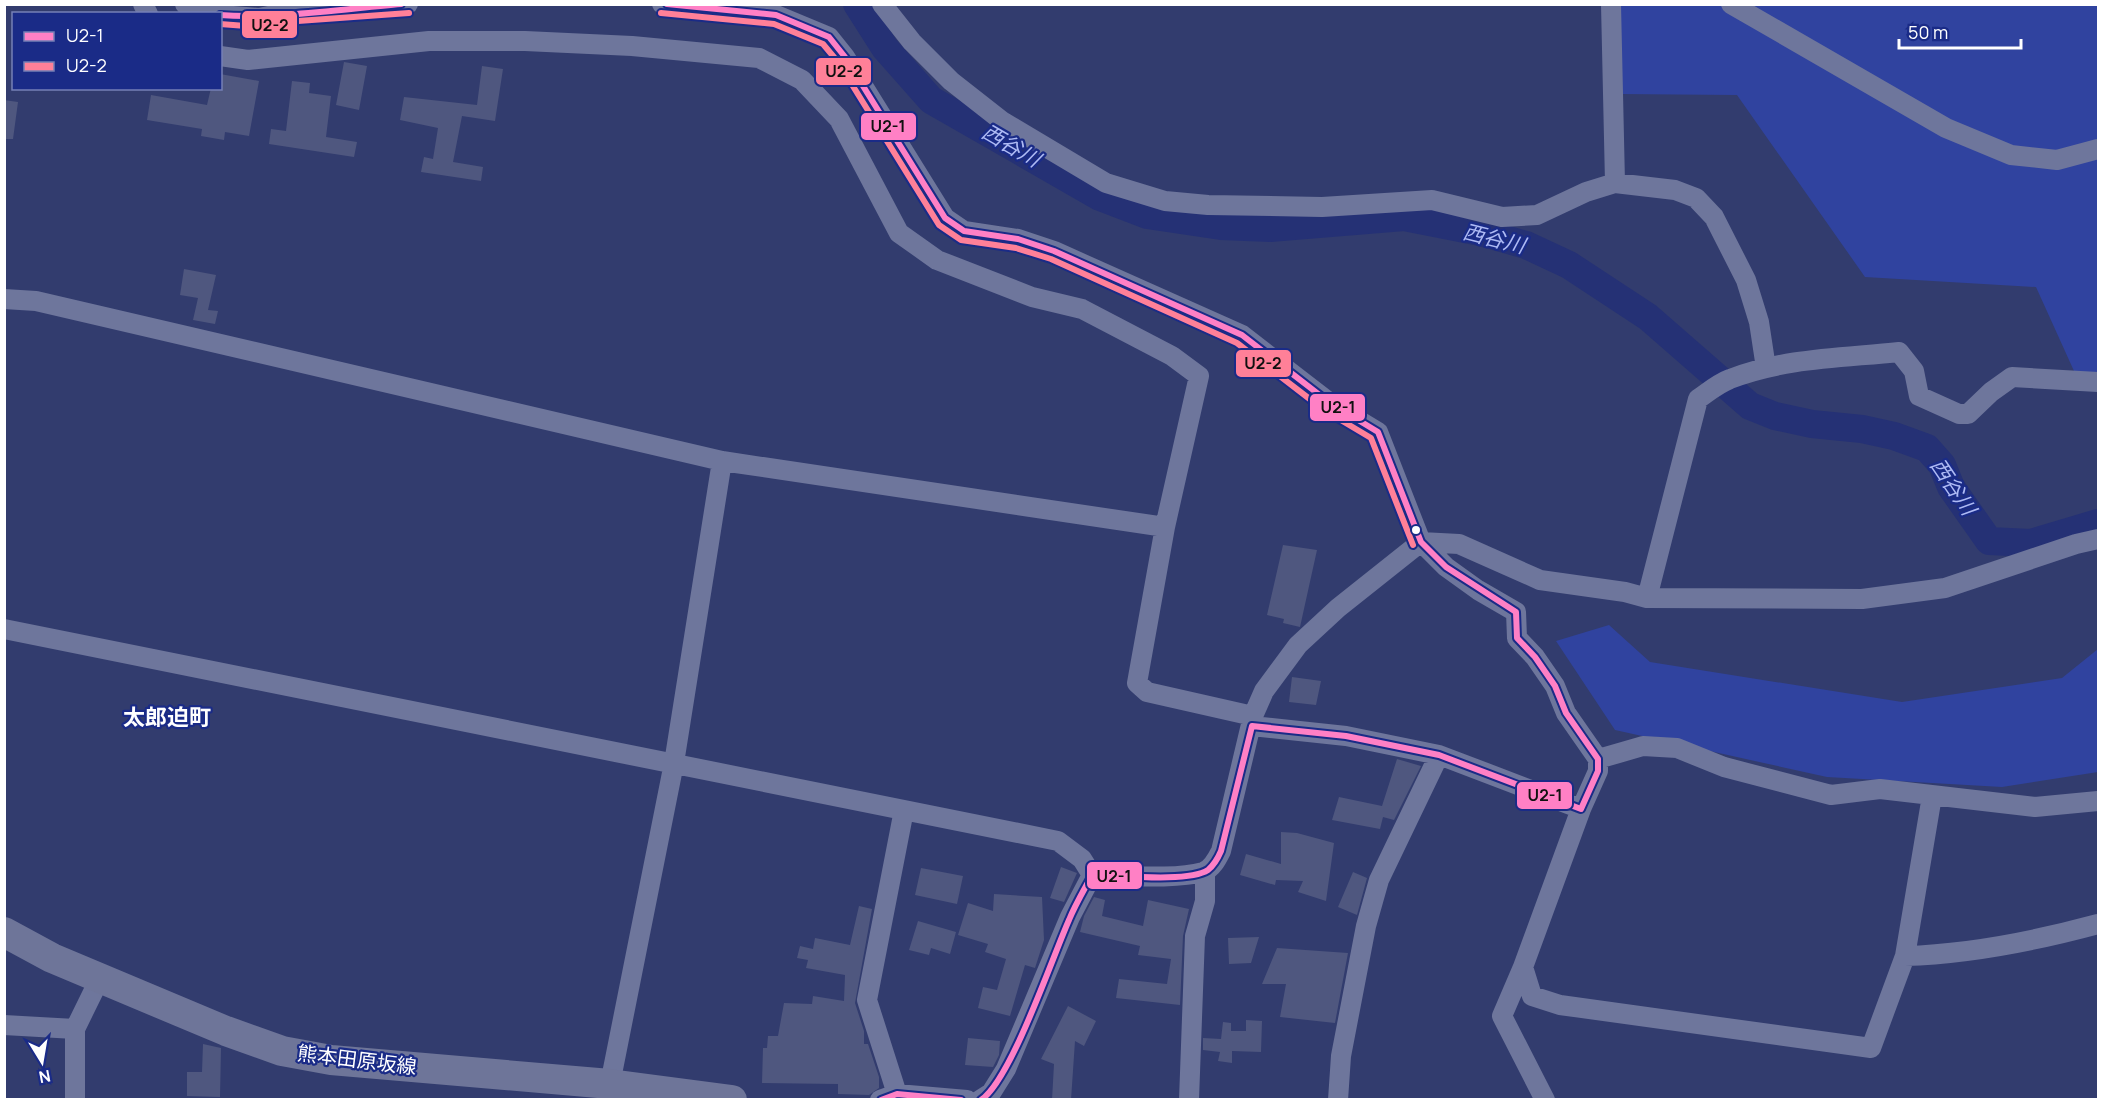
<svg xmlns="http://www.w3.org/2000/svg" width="2103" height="1104" font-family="Manrope,'Noto Sans JP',sans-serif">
<rect width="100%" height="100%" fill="#323c6e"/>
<path fill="#30439f" d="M 1610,5 L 2098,5 L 2098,376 L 2074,371 L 2036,287 L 1865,277 L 1737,95 L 1618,94 Z
M 1609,625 L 1650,662 L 1902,702 L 2062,678 L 2098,649 L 2098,772 L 2002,787 L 1827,777 L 1615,730 L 1556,641 Z"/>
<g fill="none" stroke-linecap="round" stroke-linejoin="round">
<path stroke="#253175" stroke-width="28" d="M 857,4 L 885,48 L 931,100 L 1100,197 L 1147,215 L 1221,226 L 1270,228 L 1404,217 L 1480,232 L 1526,245 L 1569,265 L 1648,317 L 1750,406 L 1775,416 L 1812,424 L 1862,429 L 1894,436 L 1927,448 L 1942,465 L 1951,487 L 1989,541 L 2031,543 L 2098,523"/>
</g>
<path fill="#4f577f" d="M 344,62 L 367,66 L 359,110 L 336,105 Z
M 482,66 L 503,69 L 495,121 L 462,116 L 453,162 L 483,167 L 481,181 L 421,172 L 424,157 L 433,159 L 438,128 L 400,120 L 404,97 L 477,105 Z
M 220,74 L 259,81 L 249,136 L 225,132 L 224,140 L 201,136 L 202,129 L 147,120 L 151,95 L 207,105 L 211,88 L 220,88 Z
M 292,81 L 310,83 L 309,93 L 331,96 L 326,137 L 357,142 L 354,157 L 269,144 L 271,129 L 286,131 Z
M 4,100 L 18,102 L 13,139 L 4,139 Z
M 184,269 L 216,275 L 208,310 L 218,311 L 215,324 L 193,320 L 198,298 L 180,295 Z
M 1283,545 L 1317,550 L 1300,627 L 1283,623 L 1284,619 L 1267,615 Z
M 1292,677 L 1321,681 L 1316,705 L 1289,702 Z
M 1397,759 L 1421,766 L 1394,820 L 1383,817 L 1380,829 L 1332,820 L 1339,797 L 1382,806 Z
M 1281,832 L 1297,833 L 1334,843 L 1326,901 L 1298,892 L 1303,881 L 1276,880 L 1275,885 L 1240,875 L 1246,854 L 1281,864 Z
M 1061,867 L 1077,873 L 1064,902 L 1050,898 Z
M 921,868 L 963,876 L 957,904 L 915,895 Z
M 1353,872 L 1367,878 L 1357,915 L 1338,907 Z
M 994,894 L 1042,897 L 1044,940 L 1035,968 L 1025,965 L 1010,1016 L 978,1008 L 983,987 L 997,990 L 1006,959 L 985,952 L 988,944 L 958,935 L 968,903 L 993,911 Z
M 1094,897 L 1105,900 L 1102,916 L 1143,926 L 1148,900 L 1189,909 L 1183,936 L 1180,1005 L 1116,998 L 1119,979 L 1167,984 L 1171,959 L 1138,955 L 1140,946 L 1080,932 L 1084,916 Z
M 859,906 L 872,909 L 855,1003 L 864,1031 L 864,1044 L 868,1044 L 879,1077 L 879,1088 L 869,1095 L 838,1094 L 838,1084 L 762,1083 L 763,1048 L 767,1048 L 768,1036 L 778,1036 L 784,1003 L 812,1004 L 813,996 L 844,1001 L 845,975 L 806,968 L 808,960 L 797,958 L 800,946 L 813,949 L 815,938 L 850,945 Z
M 918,921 L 956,932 L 950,954 L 931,948 L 929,955 L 909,950 Z
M 1259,937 L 1251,963 L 1229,964 L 1228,938 Z
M 1277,948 L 1348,953 L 1335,1023 L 1280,1017 L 1286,984 L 1262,984 Z
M 1068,1006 L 1096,1021 L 1084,1046 L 1075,1041 L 1071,1100 L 1052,1100 L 1054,1064 L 1041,1059 Z
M 1246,1020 L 1262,1021 L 1261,1052 L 1232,1051 L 1232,1063 L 1218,1061 L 1220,1052 L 1203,1050 L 1203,1038 L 1221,1039 L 1223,1022 L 1231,1023 L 1231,1031 L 1246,1031 Z
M 968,1038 L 1000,1041 L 999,1055 L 993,1067 L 965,1065 Z
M 203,1044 L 221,1048 L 220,1097 L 187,1096 L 187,1072 L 202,1072 Z"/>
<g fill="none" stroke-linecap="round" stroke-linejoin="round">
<path stroke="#6e769c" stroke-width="20" d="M 143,4 L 148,14
M 185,4 L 217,14
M 662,4 L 776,15 L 829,37 L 845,57 L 945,218 L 964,231 L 1018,239 L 1054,251 L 1242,335 L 1330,403 L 1378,432 L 1421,542 L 1446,567 L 1478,590 L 1516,612 L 1517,638 L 1535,657 L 1555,686 L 1566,713 L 1598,759 L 1598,771 L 1581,809 L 1523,967 L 1502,1016 L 1545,1100
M 882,4 L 912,42 L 951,81 L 1002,121 L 1106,183 L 1165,201 L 1208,205 L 1322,207 L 1432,200 L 1502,217 L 1537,215 L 1586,192 L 1615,183 L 1675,190 L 1696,198 L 1714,217 L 1746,280 L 1759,322 L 1766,368
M 1611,4 L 1615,183
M 1731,4 L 1946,128 L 2011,155 L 2057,160 L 2098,149
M 220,15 L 259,18 L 283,13 L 408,4
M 220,56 L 248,60 L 429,41 L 525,41 L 632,46 L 759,58 L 802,80 L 839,119 L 899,233 L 937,260 L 1032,297 L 1082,309 L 1172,356 L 1199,376 L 1165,527 L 1137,683 L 1147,692 L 1253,716
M 4,299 L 36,301 L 722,461 L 1165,527
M 1647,598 L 1698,399 C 1708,392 1719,383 1730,379 C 1784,358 1842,358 1899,352 L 1914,371 L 1919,396 L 1959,414 L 1968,414 L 1991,392 L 2012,377 L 2098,382
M 4,629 L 1058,841 L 1082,859 L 1092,875
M 1252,726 L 1346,736 L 1439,755 L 1581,809
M 1598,759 L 1643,746 L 1677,748 L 1724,767 L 1831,795 L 1880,789 L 2035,807 L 2098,801
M 1092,875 C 1122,875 1175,880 1203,872 C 1212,869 1217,859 1221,851 L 1253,716 L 1264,691 L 1298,645 L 1338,608 L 1421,542 L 1459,544 L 1540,580 L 1625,592 L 1647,598 L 1862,599 L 1945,588 L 2076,544 L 2098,539
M 1905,956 C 1971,954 2035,941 2098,924
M 1523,967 L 1532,996 L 1560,1005 L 1871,1048 L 1905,956 L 1932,796
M 4,1025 L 75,1029
M 610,1084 L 674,763 L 722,461
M 897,1094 L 867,1000 L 904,810
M 75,1100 L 75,1029 L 101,976
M 880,1100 L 897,1094 L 967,1100
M 980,1100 L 991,1093 L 1006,1069 L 1070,917 L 1092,875
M 1189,1100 L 1195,936 L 1205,901 L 1205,872
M 1338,1100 L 1341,1056 L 1366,926 L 1379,880 L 1439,755"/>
<path stroke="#6e7599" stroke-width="30" d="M 4,932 L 52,958 L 226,1031 L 282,1051 L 331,1060 L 610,1084 L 732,1100"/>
<g stroke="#1a2b87" stroke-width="10">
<path id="bus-1" d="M 667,4 L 776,15 L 829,37 L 845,57 L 945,218 L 964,231 L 1018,239 L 1054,251 L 1242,335 L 1330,403 L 1378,432 L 1421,542 L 1446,567 L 1516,612 L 1517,638 L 1535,657 L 1555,686 L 1566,713 L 1598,759 L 1598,771 L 1581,809 L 1439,755 L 1346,736 L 1252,726 L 1221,851 C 1218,858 1214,865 1208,870 C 1188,883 1117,875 1092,875 C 1084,890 1075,905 1069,920 C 1052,958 1011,1080 981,1100
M 220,15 C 277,19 343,9 401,4
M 881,1100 L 897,1094 L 961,1100"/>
</g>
<g stroke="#1a2b87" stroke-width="10">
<path id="bus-2" d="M 661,13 L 774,24 L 823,44 L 838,62 L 939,225 L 961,240 L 1016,248 L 1051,259 L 1237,343 L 1324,410 L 1371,438 L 1413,545
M 220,24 L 259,27 L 284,22 L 409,13"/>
</g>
<use href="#bus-1" stroke="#ff80c5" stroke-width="6"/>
<use href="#bus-2" stroke="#ff8098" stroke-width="6"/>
</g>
<circle fill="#fff" stroke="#1a2b87" stroke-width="2" cx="1416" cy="530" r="5"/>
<g text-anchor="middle" stroke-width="4.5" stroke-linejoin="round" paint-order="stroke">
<g font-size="20" fill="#fff" stroke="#1a2b87">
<text transform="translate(357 1060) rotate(7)" y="7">熊本田原坂線</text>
</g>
<g font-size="21" font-style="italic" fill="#aebaf4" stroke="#1a2b87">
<text transform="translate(1011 146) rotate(30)" y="7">西谷川</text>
<text transform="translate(1494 239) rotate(14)" y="7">西谷川</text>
<text transform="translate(1953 487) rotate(56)" y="7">西谷川</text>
</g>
<g font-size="22" font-weight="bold" fill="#fff" stroke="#1a2b87">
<text x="167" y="725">太郎迫町</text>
</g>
</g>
<g stroke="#1a2b87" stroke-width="2">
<rect x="241" y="10" width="57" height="29" rx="6" fill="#ff8098"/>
<rect x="815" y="57" width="57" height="29" rx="6" fill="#ff8098"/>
<rect x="860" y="112" width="57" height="29" rx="6" fill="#ff80c5"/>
<rect x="1235" y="349" width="57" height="29" rx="6" fill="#ff8098"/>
<rect x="1309" y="393" width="57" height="29" rx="6" fill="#ff80c5"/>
<rect x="1516" y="781" width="57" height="29" rx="6" fill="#ff80c5"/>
<rect x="1086" y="861" width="57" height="29" rx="6" fill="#ff80c5"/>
</g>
<g font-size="16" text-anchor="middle" font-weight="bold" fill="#111">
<text x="270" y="31">U2-2</text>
<text x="844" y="77">U2-2</text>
<text x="888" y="132">U2-1</text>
<text x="1263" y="369">U2-2</text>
<text x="1338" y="413">U2-1</text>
<text x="1545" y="801">U2-1</text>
<text x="1114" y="882">U2-1</text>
</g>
<rect width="2103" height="1104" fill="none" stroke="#ffffff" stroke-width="12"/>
<rect x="12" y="12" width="210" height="78" fill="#1a2b87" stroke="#7680b7" stroke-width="1.5"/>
<rect x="24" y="32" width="30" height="9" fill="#ff80c5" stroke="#7680b7" stroke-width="1.5"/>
<text x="66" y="42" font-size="18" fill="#ffffff">U2-1</text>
<rect x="24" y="62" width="30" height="9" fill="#ff8098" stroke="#7680b7" stroke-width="1.5"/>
<text x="66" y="72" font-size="18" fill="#ffffff">U2-2</text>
<g transform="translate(42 1062) rotate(169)" stroke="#1a2b87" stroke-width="4.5" paint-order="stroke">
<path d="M0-4.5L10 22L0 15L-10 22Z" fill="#ffffff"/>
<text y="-9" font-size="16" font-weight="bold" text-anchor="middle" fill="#ffffff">N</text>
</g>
<path d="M1899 39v9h122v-9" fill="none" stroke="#ffffff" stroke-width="3"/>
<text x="1908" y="39" font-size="18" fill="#ffffff" stroke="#1a2b87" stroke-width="4.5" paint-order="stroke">50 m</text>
</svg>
